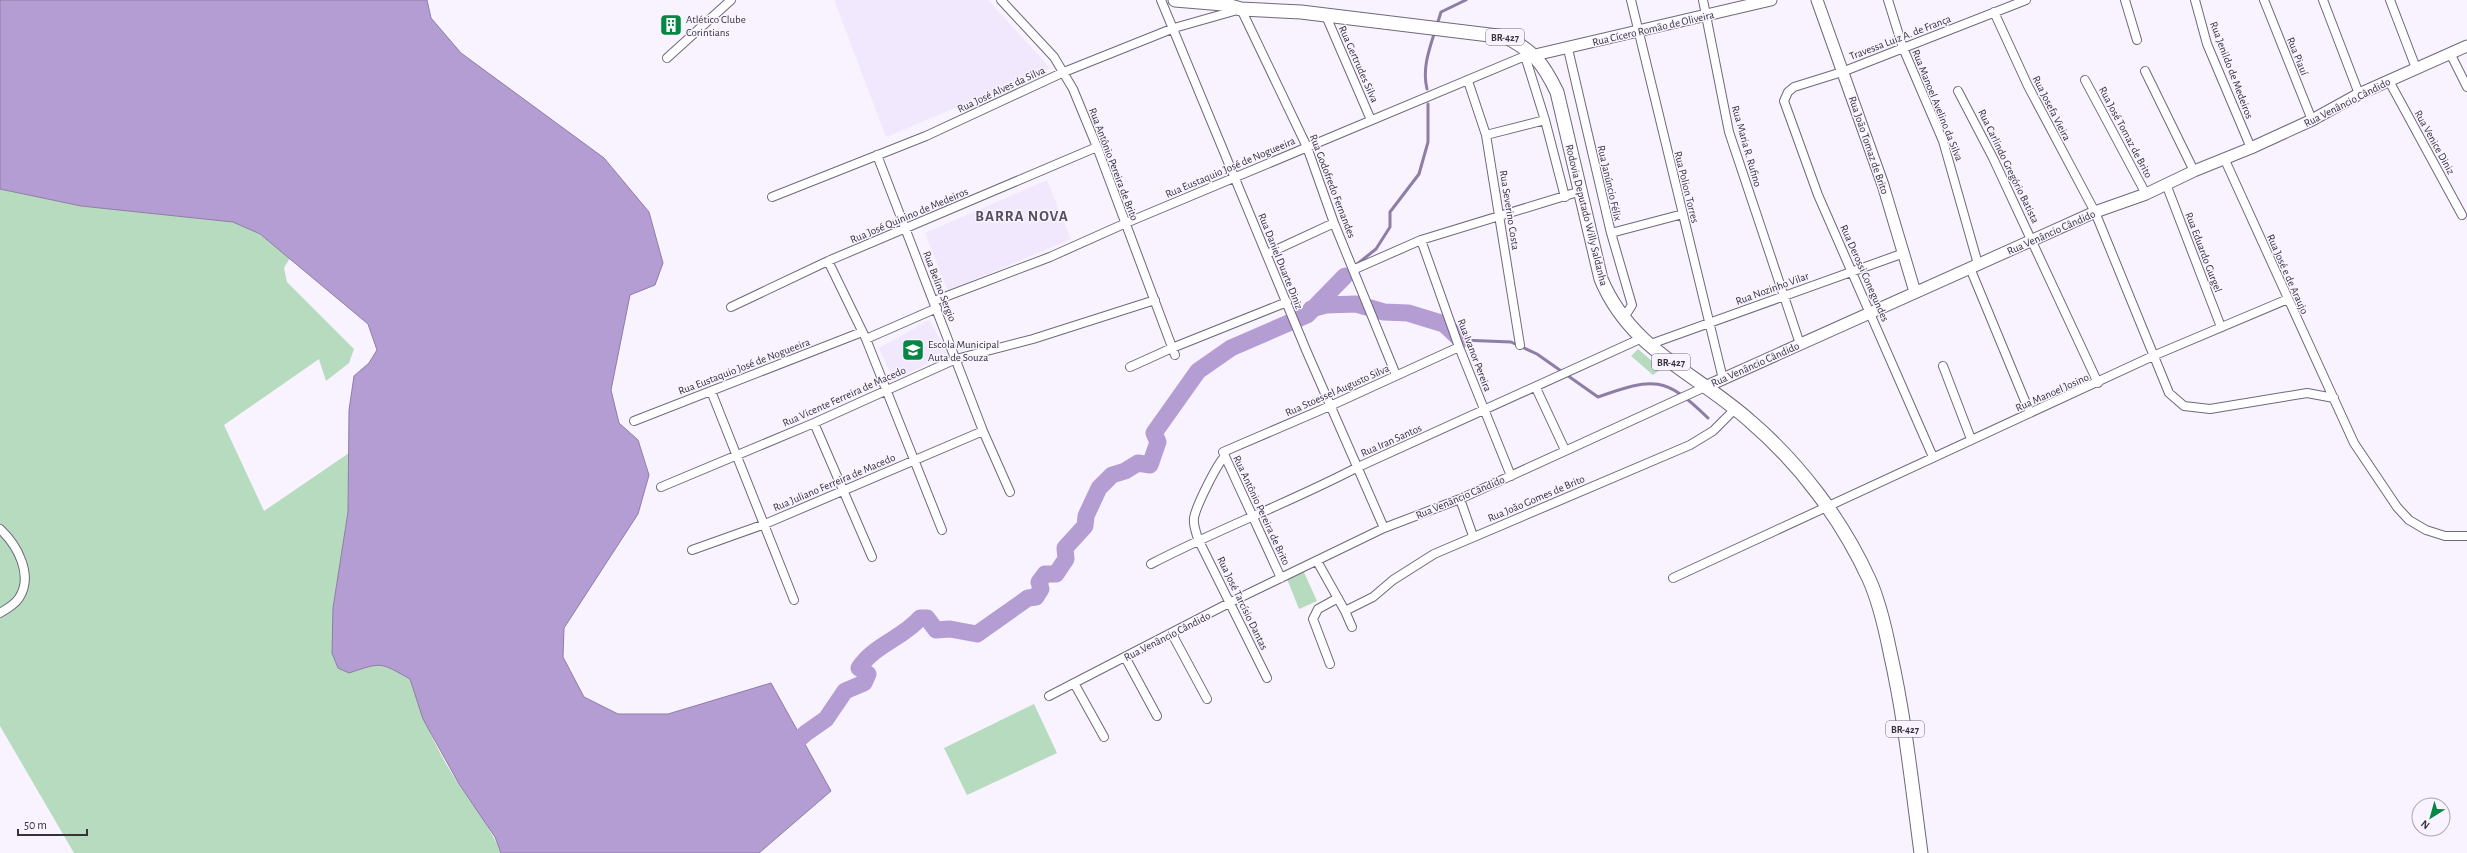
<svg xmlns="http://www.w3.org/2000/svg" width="2467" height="853" font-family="'Alegreya Sans',sans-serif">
<rect width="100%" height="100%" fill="#f8f3ff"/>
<path fill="#f1e8fd" d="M 834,0 L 988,0 L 1050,68 L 886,137 Z
M 1047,180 L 1071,239 L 948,291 L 925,233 Z
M 929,320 L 948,353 L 894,381 L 879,348 Z"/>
<path fill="#b6dbbe" d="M 0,189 L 81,206 L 233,222 L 259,234 L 290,258 L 284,268 L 287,282 L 354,349 L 349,363 L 326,381 L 319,359 L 224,425 L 264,511 L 349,453 L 348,512 L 333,608 L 349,673 C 382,662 380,662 410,679 C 422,718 437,751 459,785 C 474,807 491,828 501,853 L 74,853 L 0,726 Z
M 1638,349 L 1661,369 L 1653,375 L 1631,356 Z
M 1303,570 L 1317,601 L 1299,609 L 1287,579 Z
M 1034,704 L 1057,753 L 967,795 L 944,748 Z"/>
<path fill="#b49dd3" stroke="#8e7da5" d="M 0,0 L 427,0 L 431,18 L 461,53 L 604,158 L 649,212 L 663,263 L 655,285 L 630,295 L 611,390 L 619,423 L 638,440 L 649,475 L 638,514 L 564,628 L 563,657 L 584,697 L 618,714 L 668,714 L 771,683 L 831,791 L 759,853 L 501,853 L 495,837 L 459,784 L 423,719 L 410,679 C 380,662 382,662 349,673 L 338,668 L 332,653 L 333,608 L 348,512 L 349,410 L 354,376 L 369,363 L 377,350 L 368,324 L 260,234 L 233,222 L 81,206 L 0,189 Z"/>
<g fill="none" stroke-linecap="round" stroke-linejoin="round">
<path stroke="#8e7da5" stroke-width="3" d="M 1437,25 L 1441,12 L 1466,0
M 1427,89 C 1422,69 1429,50 1435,31
M 1356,265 L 1376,249 L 1390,227 L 1390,212 L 1419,174 L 1428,142 L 1428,104
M 1345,276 L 1352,269
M 1461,340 L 1511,342 L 1537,354 L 1598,397 C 1654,377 1665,376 1708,418"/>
<path stroke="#b49dd3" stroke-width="17" d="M 1311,309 L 1326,305 L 1356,304 L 1384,312 L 1408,313 L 1444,324 L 1461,340
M 784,753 L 806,733 L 826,719 L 845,691 L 864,683 L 868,674 L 859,668 C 874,645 903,638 920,618 L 927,618 L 936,630 L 950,629 L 977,634 L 1028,598 L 1036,597 L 1041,589 L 1039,582 L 1045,574 L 1056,574 L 1066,559 L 1065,548 L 1085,526 L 1086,516 L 1099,488 L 1112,475 L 1125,471 L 1138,463 L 1150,465 L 1158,442 L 1154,433 L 1198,371 L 1231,348 L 1307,315 L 1345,276"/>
<g stroke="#6f6979" stroke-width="10">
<path id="minor" d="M 1001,0 L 1054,57 L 1073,89 L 1097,147 L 1175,355
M 1161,0 L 1306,350 L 1384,528
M 1631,0 L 1723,379
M 1703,0 L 1729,132 L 1800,344
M 1888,0 L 1903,48 L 1943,141 L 1978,264
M 2125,0 L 2137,40
M 2195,0 L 2207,44 L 2251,148
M 2264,0 L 2312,120
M 2323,0 L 2359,94
M 2390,0 L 2416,68
M 1994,12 L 2028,86 L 2095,212 L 2169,393 L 2184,406 L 2210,409 L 2307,393 L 2334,398
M 1326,16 L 1371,120
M 1568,49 L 1611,233 L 1632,305 L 1623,319
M 2450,53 L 2467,87
M 1525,56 L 1545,120 L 1565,197
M 667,58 L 731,0
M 2145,71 L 2194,171
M 2085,80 L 2146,194
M 1468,81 L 1486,135 L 1520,345
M 2389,81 L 2462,215
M 1958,91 L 1993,158 L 2098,383
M 1486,135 L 1545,120
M 877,155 L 983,431 L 1010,492
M 2224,158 L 2354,443 L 2397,507 L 2409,520 L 2426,530 L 2445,536 L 2467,536
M 2166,184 L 2221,327
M 772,197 L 926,136 L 1064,72 L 1174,28 L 1241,9 L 1307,147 L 1334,223 L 1396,375
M 1611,233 L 1683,214
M 1421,240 L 1459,347 L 1511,476
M 1267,254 L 1334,223
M 828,261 L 866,339 L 942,530
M 1970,268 L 2030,413
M 1355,269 L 1421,240 L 1581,191
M 934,301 L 1050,257 L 1126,223 L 1525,56 L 1534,55
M 731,307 L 828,261 L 1097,147
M 866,339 L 937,308
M 1648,345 L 1904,253
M 1943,366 L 1971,439
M 1130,367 L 1172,348 L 1287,302
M 1536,388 L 1565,450
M 711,391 L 794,600
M 634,421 L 862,332
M 814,423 L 872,557
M 1225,456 C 1217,464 1196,506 1194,518 C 1193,525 1196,532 1198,539 L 1267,678
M 1933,457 L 1818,195 L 1784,101 L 1788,92 L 1794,87 L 1842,72 L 2026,0
M 661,487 L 814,423 L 956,359 L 1033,339 L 1155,300
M 1460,499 L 1473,536
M 0,529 C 17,545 34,575 19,598 C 15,604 7,609 0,613
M 692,550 L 765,524 L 983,431
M 1317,561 L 1345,611 L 1352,627
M 1151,564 C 1218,529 1289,503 1356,468 L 1642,338
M 1281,578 L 1223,452 L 1330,406 L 1459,347
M 1673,578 L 2153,356 L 2288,299
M 1345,611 L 1373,597 L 1393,580 L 1434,554 L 1690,445 L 1713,431 L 1736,408
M 1172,634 L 1207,699
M 1125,657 L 1157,716
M 1330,664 L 1313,619 L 1318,609 L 1338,598
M 1074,683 L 1104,737
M 1049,696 L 1231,602 L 1384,528 L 1460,499 L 1705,387"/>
</g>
<g stroke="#6f6979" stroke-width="13">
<path id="tertiary" d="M 1817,0 L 1883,185 L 1915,292
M 1535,55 L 1771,0
M 1705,387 L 2095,212 L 2146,194 L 2194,171 L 2251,148 L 2312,120 L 2359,94 L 2467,46"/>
</g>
<g stroke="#6f6979" stroke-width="15">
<path id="primary" d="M 1175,0 L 1223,4 L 1241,9 L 1301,12 L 1506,37 C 1534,52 1543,63 1557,92 L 1601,279 C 1631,351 1697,373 1751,422 C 1800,464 1842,520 1869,579 C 1879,601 1885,627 1890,652 C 1905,718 1912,786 1921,853"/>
</g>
<use href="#minor" stroke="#fff" stroke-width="8"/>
<use href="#tertiary" stroke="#fff" stroke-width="11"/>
<use href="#primary" stroke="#fff" stroke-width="13"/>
</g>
<defs>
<g id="building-square" transform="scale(1.15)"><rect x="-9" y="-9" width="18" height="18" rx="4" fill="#038743" stroke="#f8f3ff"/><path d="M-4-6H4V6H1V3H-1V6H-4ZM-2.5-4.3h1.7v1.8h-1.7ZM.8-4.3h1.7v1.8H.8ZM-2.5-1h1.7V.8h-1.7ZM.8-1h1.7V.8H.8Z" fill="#fff"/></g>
<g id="school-square" transform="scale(1.15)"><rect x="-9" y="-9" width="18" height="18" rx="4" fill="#038743" stroke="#f8f3ff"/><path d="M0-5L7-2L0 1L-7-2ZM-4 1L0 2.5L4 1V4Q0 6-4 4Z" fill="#fff"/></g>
</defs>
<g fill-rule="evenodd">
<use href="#building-square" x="671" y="25"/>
<use href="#school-square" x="913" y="350"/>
</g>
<g text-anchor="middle" stroke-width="3" stroke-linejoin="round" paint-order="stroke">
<g fill="#f8f3ff" stroke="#706c75" stroke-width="1">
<rect x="1486" y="29" width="38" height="16" rx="3"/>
<rect x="1652" y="354" width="38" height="16" rx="3"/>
<rect x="1886" y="721" width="38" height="16" rx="3"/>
</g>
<g font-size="10" font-weight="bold" fill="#35323a">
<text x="1505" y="41">BR-427</text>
<text x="1671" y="366">BR-427</text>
<text x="1905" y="733">BR-427</text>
</g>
<g font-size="11" fill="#35323a" stroke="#f8f3ff" text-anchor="start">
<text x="686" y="23">Atlético Clube<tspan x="686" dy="13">Corintians</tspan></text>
<text x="928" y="348">Escola Municipal<tspan x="928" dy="13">Auta de Souza</tspan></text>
</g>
<g font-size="11" fill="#35323a" stroke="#f8f3ff">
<text transform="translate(1653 28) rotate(-13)" y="4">Rua Cícero Romão de Oliveira</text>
<text transform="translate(1900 37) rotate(-21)" y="4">Travessa Luiz A. de França</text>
<text transform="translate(2298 56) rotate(68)" y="4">Rua Piauí</text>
<text transform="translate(1359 64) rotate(66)" y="4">Rua Gertrudes Silva</text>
<text transform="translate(2232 70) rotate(69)" y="4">Rua Jenildo de Medeiros</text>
<text transform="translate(1001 89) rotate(-25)" y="4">Rua José Alves da Silva</text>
<text transform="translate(2347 102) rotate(-27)" y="4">Rua Venâncio Cândido</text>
<text transform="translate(1938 105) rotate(68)" y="4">Rua Manoel Avelino da Silva</text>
<text transform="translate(2052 108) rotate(63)" y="4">Rua Josefa Vieira</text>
<text transform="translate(2126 132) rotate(62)" y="4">Rua José Tomaz de Brito</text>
<text transform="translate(2435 142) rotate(61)" y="4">Rua Venice Diniz</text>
<text transform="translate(1869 145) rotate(71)" y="4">Rua João Tomaz de Brito</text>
<text transform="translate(1747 146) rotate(74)" y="4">Rua Maria R. Rufino</text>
<text transform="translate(1114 164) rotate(69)" y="4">Rua Antônio Pereira de Brito</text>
<text transform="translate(2009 166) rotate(64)" y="4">Rua Carlindo Gregório Batista</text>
<text transform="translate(1230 167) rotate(-23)" y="4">Rua Eustaquio José de Nogueeira</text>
<text transform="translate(1610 183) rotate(77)" y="4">Rua Janúncio Félix</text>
<text transform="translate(1333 186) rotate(69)" y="4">Rua Godofredo Fernandes</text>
<text transform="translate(1687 187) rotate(76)" y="4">Rua Polion Torres</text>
<text transform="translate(1510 210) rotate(81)" y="4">Rua Severino Costa</text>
<text transform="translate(909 215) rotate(-23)" y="4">Rua José Quinino de Medeiros</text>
<text transform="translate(1587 215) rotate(76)" y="4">Rodovia Deputado Willy Saldanha</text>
<text transform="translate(2051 232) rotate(-24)" y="4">Rua Venâncio Cândido</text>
<text transform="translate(2204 252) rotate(69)" y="4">Rua Eduardo Gurgel</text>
<text transform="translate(1281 261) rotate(68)" y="4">Rua Daniel Duarte Diniz</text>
<text transform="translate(1865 273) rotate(66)" y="4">Rua Derossi Conegundes</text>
<text transform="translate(2288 274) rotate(66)" y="4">Rua José e de Araujo</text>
<text transform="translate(940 286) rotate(69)" y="4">Rua Belino Sergio</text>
<text transform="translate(1772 288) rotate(-20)" y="4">Rua Nozinho Vilar</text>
<text transform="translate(1475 355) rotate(69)" y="4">Rua Ivanor Pereira</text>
<text transform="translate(1755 364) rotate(-24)" y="4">Rua Venâncio Cândido</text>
<text transform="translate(744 366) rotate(-21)" y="4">Rua Eustaquio José de Nogueeira</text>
<text transform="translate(1337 390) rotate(-24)" y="4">Rua Stoessel Augusto Silva</text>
<text transform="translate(2052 392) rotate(-24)" y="4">Rua Manoel Josino</text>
<text transform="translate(844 396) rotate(-24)" y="4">Rua Vicente Ferreira de Macedo</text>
<text transform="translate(1391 440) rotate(-24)" y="4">Rua Iran Santos</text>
<text transform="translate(834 482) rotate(-23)" y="4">Rua Juliano Ferreira de Macedo</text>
<text transform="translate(1460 497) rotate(-23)" y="4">Rua Venâncio Cândido</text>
<text transform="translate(1536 498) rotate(-23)" y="4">Rua João Gomes de Brito</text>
<text transform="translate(1262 510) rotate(65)" y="4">Rua Antônio Pereira de Brito</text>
<text transform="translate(1243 603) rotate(64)" y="4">Rua José Tarcísio Dantas</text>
<text transform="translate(1167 636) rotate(-27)" y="4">Rua Venâncio Cândido</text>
</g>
<g font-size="15" font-weight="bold" letter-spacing="1" fill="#544e5e" stroke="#f8f3ff">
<text x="1022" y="221">BARRA NOVA</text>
</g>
</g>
<g transform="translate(2431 817) rotate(217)"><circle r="19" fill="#f8f3ff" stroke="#aaa6b0"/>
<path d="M0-3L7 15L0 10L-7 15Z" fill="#038743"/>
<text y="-6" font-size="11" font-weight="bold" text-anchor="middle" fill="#35323a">N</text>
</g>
<path d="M18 829v6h69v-6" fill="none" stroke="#35323a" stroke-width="2"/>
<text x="24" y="829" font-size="12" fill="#35323a" stroke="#f8f3ff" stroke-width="3" paint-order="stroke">50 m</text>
</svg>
